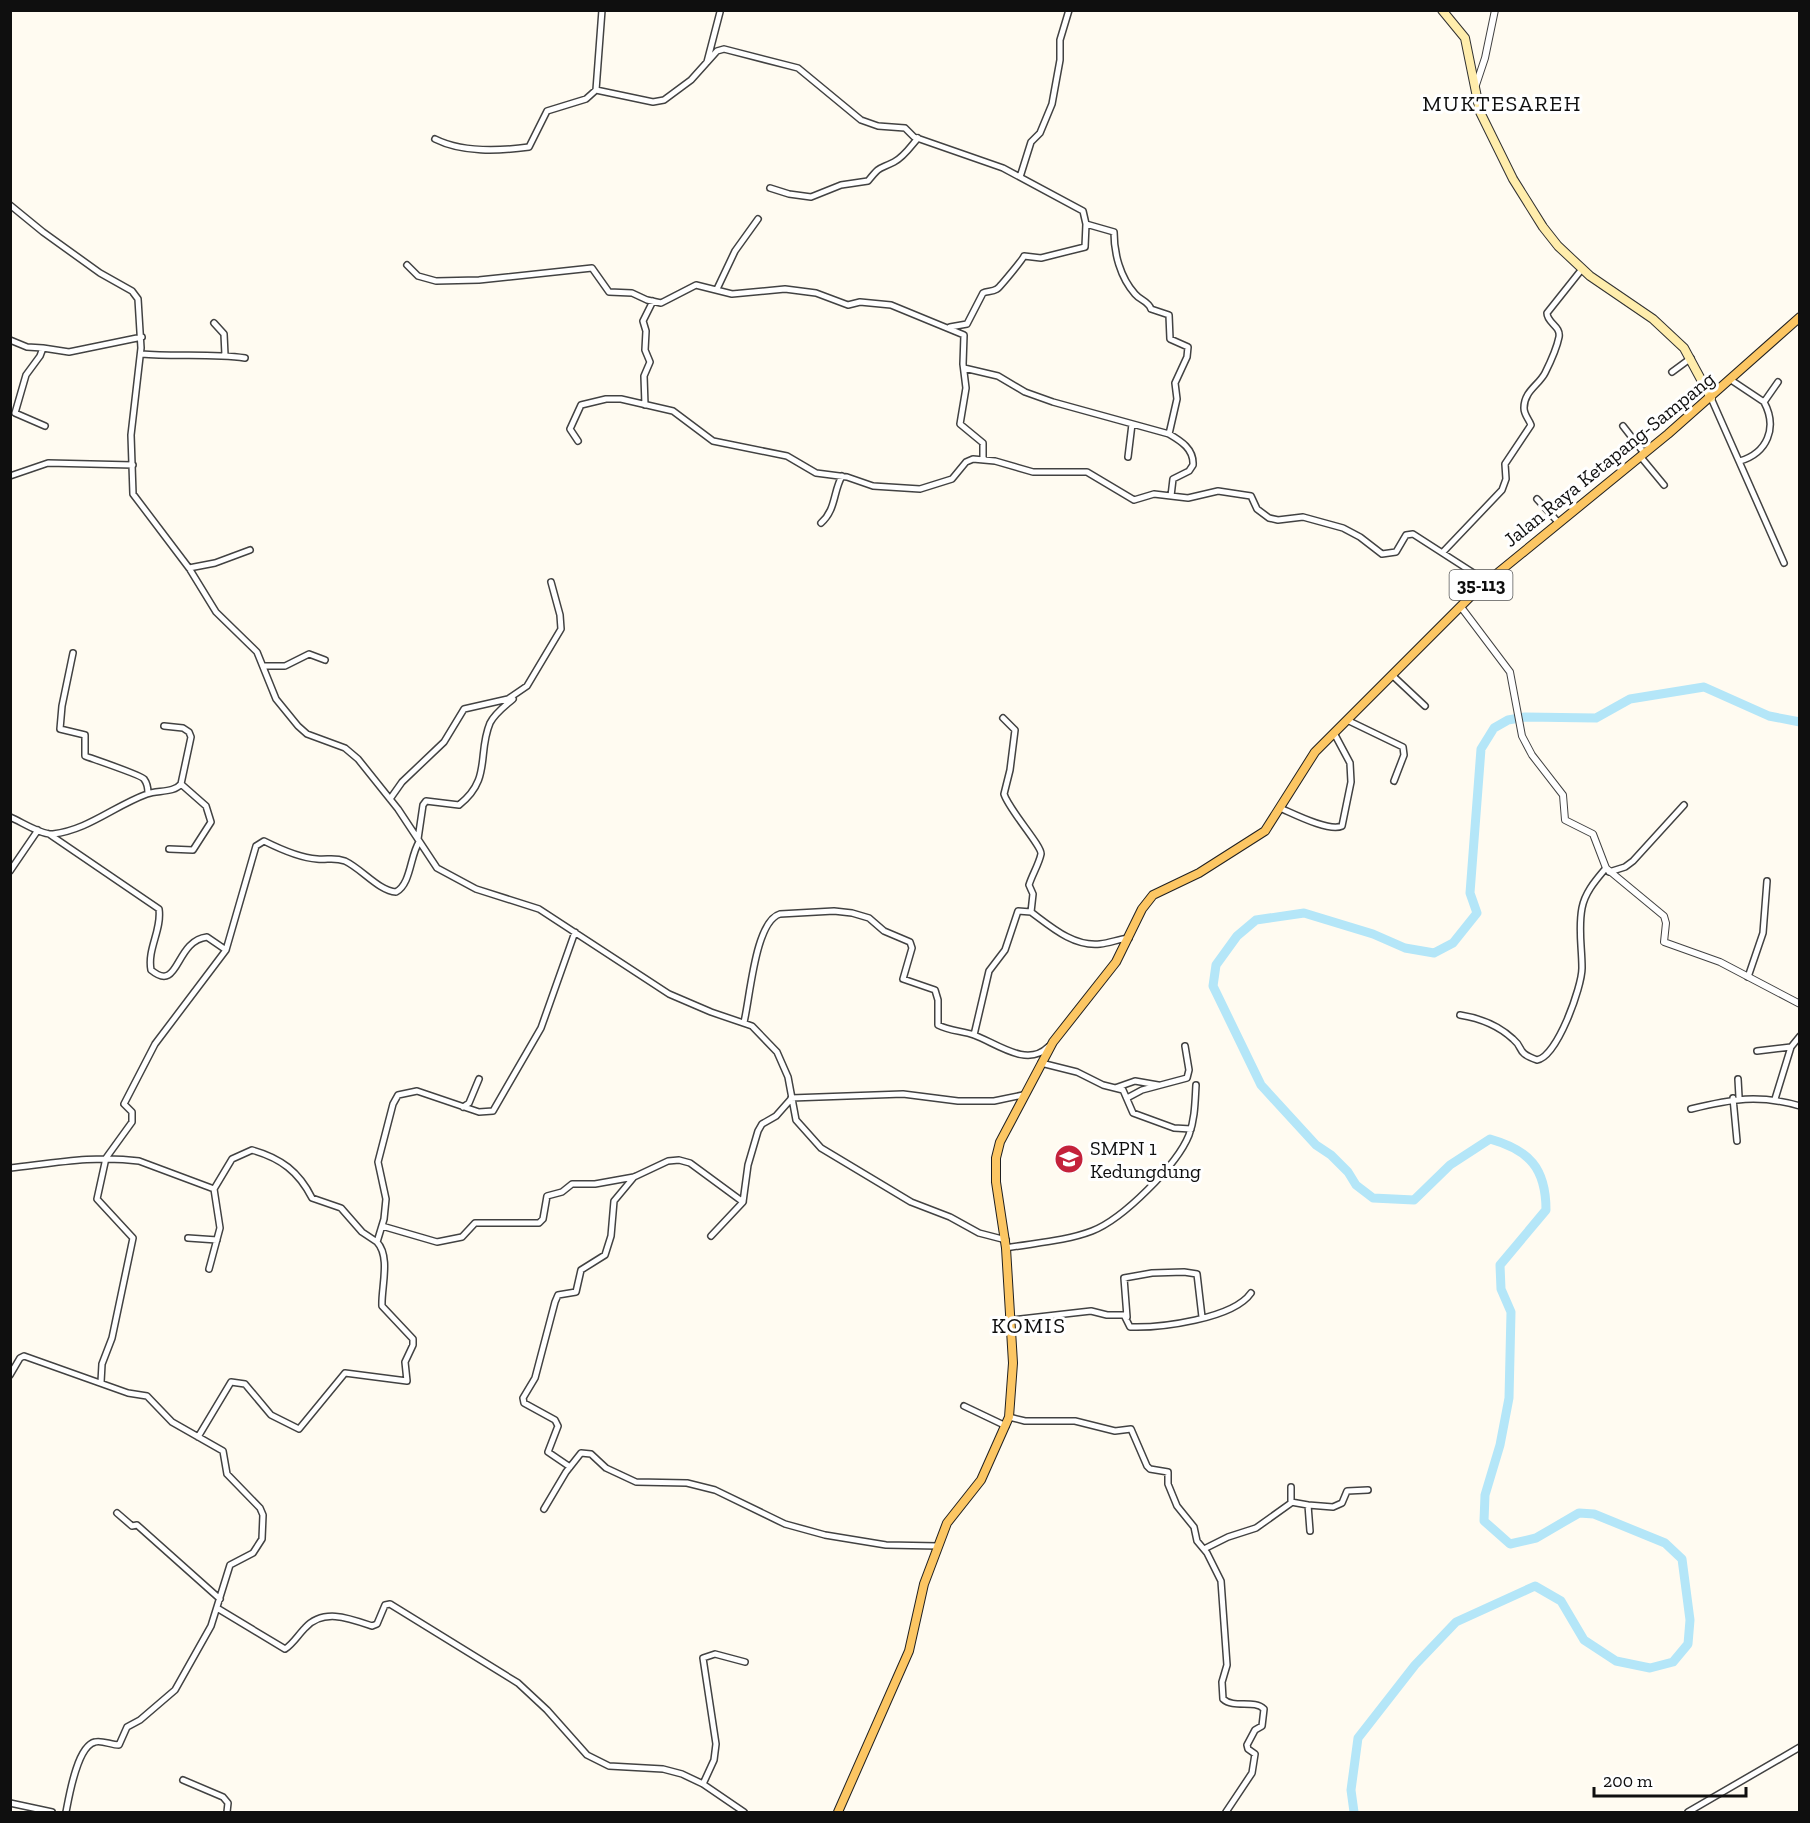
<svg xmlns="http://www.w3.org/2000/svg" width="1810" height="1823" font-family="'Zilla Slab',serif">
<rect width="100%" height="100%" fill="#fffbf1"/>
<g fill="none" stroke-linecap="round" stroke-linejoin="round">
<path stroke="#b4e6f8" stroke-width="9" d="M 1354,1812 L 1351,1790 L 1358,1738 L 1415,1665 L 1456,1622 L 1535,1586 L 1561,1601 L 1584,1640 L 1616,1661 L 1650,1668 L 1673,1662 L 1688,1644 L 1690,1620 L 1682,1559 L 1665,1543 L 1594,1514 L 1579,1513 L 1536,1538 L 1510,1544 L 1484,1521 L 1485,1495 L 1500,1445 L 1509,1398 L 1511,1312 L 1501,1289 L 1500,1265 L 1546,1210 C 1546,1168 1529,1150 1490,1139 L 1450,1165 L 1414,1200 L 1373,1198 L 1356,1185 L 1348,1172 L 1331,1155 L 1316,1145 L 1261,1085 L 1213,986 L 1216,965 L 1237,936 L 1256,920 L 1304,913 L 1373,934 L 1405,948 L 1434,953 L 1453,943 L 1477,913 L 1470,893 L 1481,749 L 1494,728 L 1508,720 L 1525,717 L 1596,718 L 1630,699 L 1704,687 L 1769,716 L 1800,722"/>
<g stroke="#424242" stroke-width="8">
<path id="minor" d="M 707,62 L 720,12
M 596,90 L 602,10
M 435,139 C 463,153 499,151 529,147 L 547,111 L 586,99 L 596,90 L 653,102 L 664,100 L 691,80 L 717,51 L 724,49 L 798,68 L 861,120 L 878,126 L 905,128 L 914,137 L 1003,168 L 1083,211 L 1086,224 L 1114,232 C 1114,253 1120,277 1135,294 C 1141,301 1148,301 1151,309 L 1169,315 L 1170,339 L 1188,347 L 1187,357 L 1175,383 L 1177,399 L 1169,434
M 1020,177 L 1031,142 L 1040,133 L 1052,104 L 1060,60 L 1060,40 L 1069,10
M 770,188 L 789,194 L 811,197 L 841,185 L 868,181 C 881,165 878,170 894,162 C 904,157 911,146 918,138
M 10,205 L 43,232 L 100,273 L 132,291 L 138,299 L 141,348 L 131,435 L 133,494 L 189,568 L 216,612 L 257,652 L 276,699 L 298,726 L 307,734 L 345,748 L 358,759 L 398,809 L 437,868 L 476,889 L 539,909 L 669,994 L 711,1012 L 752,1026 L 777,1052 L 788,1077 L 796,1120 L 821,1148 L 911,1202 L 950,1217 L 979,1233 L 1006,1240
M 407,265 L 418,276 L 436,281 L 479,280 L 592,268 L 609,292 L 632,293 L 647,300 L 661,303 L 696,285 L 732,294 L 785,289 L 816,293 L 848,305 L 860,302 L 891,305 L 964,335 L 963,364 L 966,388 L 960,424 L 983,443 L 983,460
M 717,289 L 735,251 L 758,219
M 214,323 L 224,334 L 225,355
M 950,327 L 967,324 L 983,293 C 987,291 992,292 997,289 C 1000,287 1023,259 1024,256 L 1041,258 L 1085,247 L 1086,224
M 10,340 L 27,347 L 43,348
M 141,354 C 176,357 211,353 245,358
M 964,368 L 998,376 L 1025,392 L 1053,402 L 1169,434 C 1181,441 1194,449 1193,465 L 1189,471 L 1173,479 L 1171,496
M 1672,372 L 1691,358
M 1731,380 L 1764,402 C 1778,428 1767,453 1740,461
M 1711,398 L 1784,563
M 1764,402 L 1778,382
M 645,405 L 644,376 L 650,362 L 645,350 L 646,331 L 643,321 L 653,301
M 45,426 L 15,413 L 26,375 L 40,356 L 43,348 L 69,352 L 142,337
M 1623,426 L 1644,453
M 578,441 L 570,429 L 581,405 L 606,399 L 621,399 L 673,411 L 713,441 L 787,456 L 816,473 L 847,477 L 873,486 L 920,489 L 952,479 L 966,462 L 973,459 L 995,461 L 1033,472 L 1087,472 L 1134,500 L 1154,494 L 1188,498 L 1218,491 L 1251,496 L 1257,509 L 1269,518 L 1278,520 L 1303,517 L 1343,528 L 1360,537 L 1382,554 L 1396,552 L 1406,535 L 1413,534 L 1486,581
M 1640,456 L 1664,485
M 1128,457 L 1132,424
M 10,476 L 48,463 L 133,465
M 1537,499 L 1558,522
M 821,523 C 836,510 833,492 842,476
M 1443,552 L 1502,490 L 1506,479 L 1505,464 L 1531,425 C 1529,419 1524,415 1524,408 C 1524,391 1539,385 1545,373 C 1550,363 1557,347 1559,337 C 1561,326 1547,323 1547,313 L 1582,269
M 189,568 L 215,563 L 250,550
M 73,653 L 62,706 L 60,729 L 85,735 L 85,756 C 93,759 141,775 144,779 C 147,783 148,789 148,793
M 265,666 L 285,666 L 309,654 L 325,660
M 1392,675 L 1425,706
M 1003,718 L 1015,730 L 1010,770 L 1004,794 C 1009,810 1042,846 1041,854 C 1039,864 1032,875 1029,885 L 1033,894 L 1031,912 C 1050,926 1073,947 1100,944 C 1110,943 1119,939 1129,938
M 1347,720 L 1403,747 L 1404,755 L 1394,781
M 390,799 L 402,782 L 444,742 L 464,709 L 508,699 L 527,686 L 561,629 L 560,615 L 551,582
M 1280,808 C 1294,814 1329,832 1342,826 L 1351,782 L 1350,763 L 1334,733
M 10,817 C 22,822 41,835 53,834 C 88,830 114,806 147,794 C 157,790 174,793 181,784 L 191,737 L 189,732 L 183,728 L 164,726
M 49,834 L 159,909 C 162,930 147,949 151,970 C 180,994 174,941 207,937 L 226,950
M 418,839 L 423,805 L 426,801 L 459,805 C 492,779 477,754 490,723 C 495,713 505,706 513,699
M 169,849 L 193,850 L 211,822 L 206,806 L 181,784
M 10,871 L 38,830
M 1609,872 L 1625,867 L 1633,861 L 1684,805
M 1748,977 L 1763,933 L 1767,881
M 1460,1015 C 1479,1018 1498,1025 1513,1039 C 1525,1049 1515,1052 1537,1060 C 1557,1057 1582,987 1582,968 C 1582,947 1578,929 1582,908 C 1585,892 1596,880 1606,868
M 744,1022 C 750,999 755,921 780,914 L 834,911 L 852,913 L 869,918 L 884,931 L 910,942 L 912,948 L 903,979 L 935,990 L 938,1000 L 938,1025 C 949,1031 963,1031 974,1035 C 996,1043 1027,1068 1048,1047
M 974,1035 L 989,971 L 1005,950 L 1018,911 L 1031,912
M 1757,1051 L 1791,1047
M 1041,1063 L 1077,1072 L 1103,1085 L 1123,1090 L 1133,1113 L 1174,1128 L 1191,1129
M 1738,1079 L 1739,1097
M 1115,1088 L 1135,1081 L 1158,1085
M 791,1098 L 903,1094 L 958,1101 L 994,1101 L 1023,1095
M 1127,1098 L 1142,1090 L 1187,1078 L 1189,1070 L 1185,1046
M 1733,1098 L 1737,1141
M 1775,1099 L 1791,1047 L 1800,1036
M 463,1107 L 469,1103 L 479,1079
M 1691,1109 C 1732,1099 1758,1094 1800,1106
M 10,1168 C 54,1163 95,1155 139,1161 L 214,1189 L 232,1159 L 252,1150 C 281,1158 299,1172 312,1198 L 341,1208 L 362,1232 L 377,1242
M 382,1226 L 437,1242 L 462,1237 L 475,1223 L 539,1223 L 543,1219 L 547,1196 L 562,1192 L 572,1184 L 595,1184 L 634,1177 L 668,1161 L 679,1160 L 690,1163 L 743,1202
M 711,1236 L 743,1202 L 748,1165 L 758,1131 L 762,1124 L 776,1116 L 791,1099
M 188,1238 L 217,1240
M 1006,1248 C 1034,1243 1066,1241 1092,1231 C 1123,1219 1177,1165 1189,1135 C 1195,1119 1195,1102 1196,1085
M 209,1269 L 220,1228 L 214,1189
M 1127,1317 L 1124,1278 L 1152,1273 L 1184,1272 L 1197,1274 L 1202,1317
M 1011,1320 L 1091,1311 L 1107,1315 L 1124,1315 L 1130,1327 C 1160,1328 1233,1319 1251,1293
M 10,1375 L 20,1358 L 24,1356 L 128,1393 L 147,1396 L 172,1422 L 223,1451 L 227,1474 L 260,1508 L 263,1515 L 262,1539 L 253,1553 L 230,1565 L 211,1626 L 175,1690 L 140,1720 L 127,1727 L 119,1745 C 111,1745 102,1740 95,1742 C 77,1746 69,1797 66,1812
M 101,1382 L 102,1364 L 112,1338 L 133,1238 L 97,1199 L 106,1158 L 132,1122 L 132,1112 L 124,1104 L 155,1044 L 226,950 L 256,846 L 264,841 C 280,849 300,858 317,859 C 328,860 334,857 345,861 C 362,869 379,891 396,892 C 411,884 410,856 419,842
M 964,1406 L 1006,1426
M 1009,1417 L 1025,1421 L 1075,1421 L 1115,1431 L 1131,1429 L 1147,1466 L 1150,1469 L 1168,1472 L 1168,1484 L 1177,1506 L 1194,1527 L 1197,1541 L 1207,1553 L 1221,1581 L 1227,1665 L 1222,1682 L 1223,1699 C 1234,1709 1254,1699 1264,1709 L 1262,1726 L 1255,1730 L 1247,1745 L 1248,1749 L 1255,1754 L 1252,1773 L 1226,1812
M 198,1437 L 231,1382 L 245,1384 L 271,1415 L 299,1429 L 345,1373 L 407,1381 L 405,1362 L 413,1345 L 413,1339 L 382,1306 C 381,1288 391,1257 377,1242 L 384,1219 L 386,1199 L 378,1162 L 393,1104 L 398,1095 L 417,1091 L 479,1112 L 493,1111 L 541,1028 L 575,932
M 570,1467 L 548,1452 L 558,1426 L 555,1420 L 524,1403 L 523,1398 L 535,1378 L 555,1302 L 558,1295 L 576,1292 L 581,1270 L 605,1255 L 611,1236 L 614,1201 L 634,1177
M 1291,1502 L 1308,1505 L 1310,1531
M 1308,1505 L 1333,1507 L 1342,1503 L 1347,1491 L 1368,1490
M 544,1509 L 566,1472 L 581,1453 L 591,1454 L 606,1468 L 636,1482 L 687,1483 L 715,1490 L 785,1524 L 825,1535 L 886,1545 L 938,1546
M 117,1513 L 132,1526 L 137,1525 L 220,1599
M 1204,1549 L 1228,1537 L 1256,1528 L 1291,1503 L 1291,1487
M 217,1608 L 285,1649 C 293,1644 298,1635 305,1628 C 323,1608 349,1618 372,1626 L 377,1624 L 385,1605 L 390,1604 L 518,1683 L 547,1710 L 587,1755 L 609,1766 L 663,1769 L 682,1774 L 703,1784 L 744,1812
M 183,1780 L 223,1797 L 228,1803 L 227,1812
M 703,1784 L 714,1760 L 716,1744 L 703,1658 L 715,1654 L 745,1662
M 10,1803 L 52,1812
M 1688,1812 L 1800,1747"/>
</g>
<g stroke="#424242" stroke-width="8">
<path id="tertiary" d="M 1476,85 L 1485,58 L 1495,10
M 1461,607 L 1510,672 L 1522,736 L 1532,755 L 1563,795 L 1565,820 L 1593,834 L 1606,868 L 1664,916 L 1666,923 L 1664,942 L 1720,962 L 1800,1004"/>
</g>
<g stroke="#313131" stroke-width="10">
<path id="secondary" d="M 1442,10 L 1465,38 L 1480,112 L 1513,179 L 1543,227 L 1558,246 L 1590,276 L 1653,319 L 1684,348 L 1711,398"/>
</g>
<g stroke="#202020" stroke-width="10">
<path id="primary" d="M 838,1812 L 909,1651 L 924,1584 L 947,1523 L 981,1480 L 1009,1417 L 1013,1363 L 1006,1248 L 996,1182 L 996,1158 L 1000,1142 L 1053,1042 L 1116,962 L 1142,909 L 1153,895 L 1199,873 L 1265,831 L 1315,752 L 1478,589 L 1668,434 L 1800,317"/>
</g>
<use href="#minor" stroke="#fff" stroke-width="5"/>
<use href="#tertiary" stroke="#fff" stroke-width="6"/>
<use href="#secondary" stroke="#ffedac" stroke-width="8"/>
<use href="#primary" stroke="#fcc663" stroke-width="8"/>
</g>
<defs>
<g id="school-disc" transform="scale(1.5)"><circle r="9.5" fill="#c4223b" stroke="#fff"/><path d="M0-5L7-2L0 1L-7-2ZM-4 1L0 2.5L4 1V4Q0 6-4 4Z" fill="#fff"/></g>
</defs>
<g fill-rule="evenodd">
<use href="#school-disc" x="1069" y="1159"/>
</g>
<g text-anchor="middle" stroke-width="6" stroke-linejoin="round" paint-order="stroke">
<rect fill="#fff" stroke="#575757" stroke-width="1.5" x="1449.5" y="570" width="63" height="30" rx="4.5"/>
<g font-size="18" font-weight="bold" fill="#0f0f0f">
<text x="1481" y="591">35-113</text>
</g>
<g font-size="20" fill="#0f0f0f" stroke="#fff">
<text transform="translate(1609 459) rotate(-39)" y="7">Jalan Raya Ketapang-Sampang</text>
</g>
<g font-size="20" fill="#0f0f0f" stroke="#fff" text-anchor="start">
<text x="1090" y="1155">SMPN 1<tspan x="1090" dy="23">Kedungdung</tspan></text>
</g>
<g font-size="22" letter-spacing="1.5" fill="#0f0f0f" stroke="#fff">
<text x="1502" y="111">MUKTESAREH</text>
<text x="1029" y="1333">KOMIS</text>
</g>
</g>
<rect width="1810" height="1823" fill="none" stroke="#0f0f0f" stroke-width="24"/>
<path d="M1594 1787v9h152v-9" fill="none" stroke="#0f0f0f" stroke-width="3"/>
<text x="1603" y="1787" font-size="18" fill="#0f0f0f" stroke="#ffffff" stroke-width="4.5" paint-order="stroke">200 m</text>
</svg>
